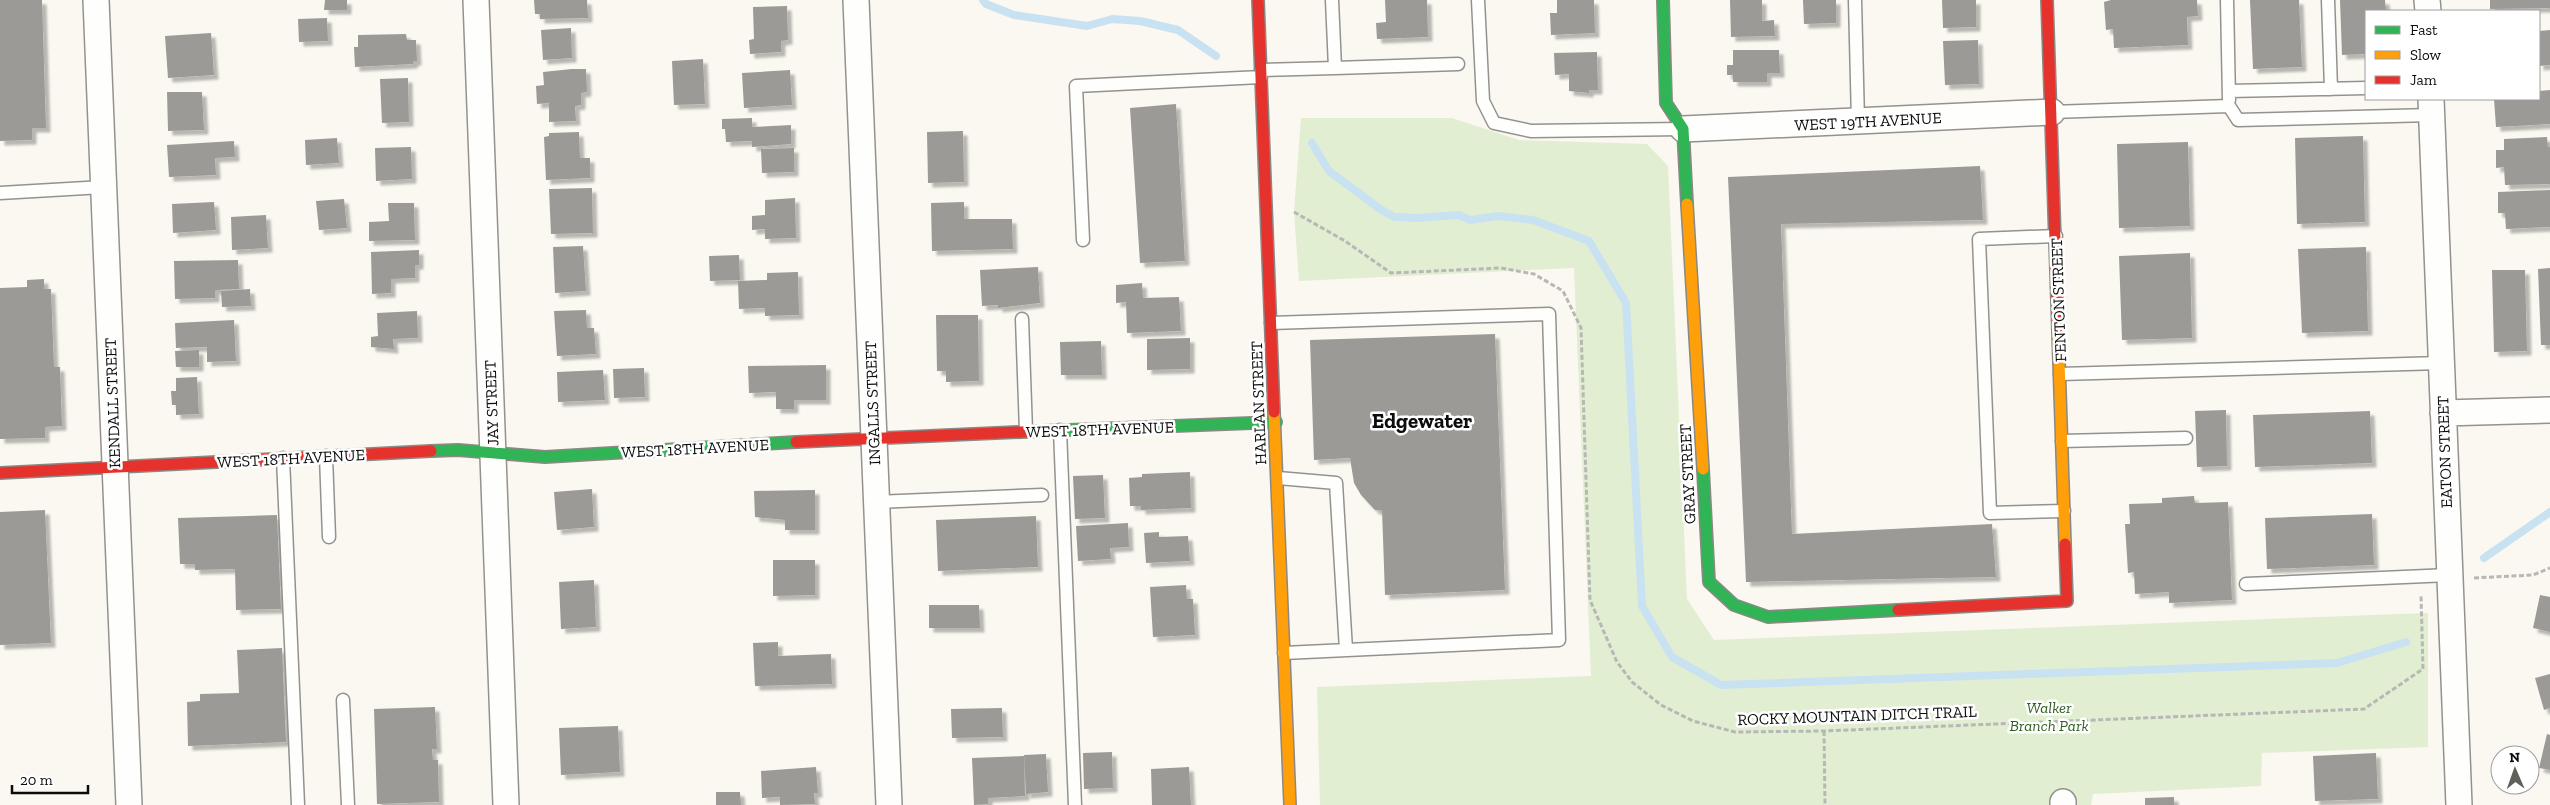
<svg xmlns="http://www.w3.org/2000/svg" width="2550" height="805" font-family="'Zilla Slab',serif">
<defs>
<filter id="shadow"><feDropShadow dx="4.5" dy="4.5" stdDeviation="1" flood-color="#0004"/></filter>
</defs>
<rect width="100%" height="100%" fill="#faf8f0"/>
<path fill="#e2eed1" d="M 1301,118 L 1452,118 L 1519,140 L 1647,144 L 1668,166 L 1687,599 L 1714,640 L 2428,613 L 2428,747 L 2262,753 L 2261,786 L 2093,794 L 2091,805 L 1320,805 L 1317,687 L 1591,676 L 1574,268 L 1299,281 L 1294,212 Z"/>
<g fill="none" stroke-linecap="round" stroke-linejoin="round">
<path stroke="#c9e2f1" stroke-width="8" d="M 983,0 L 986,4 L 1014,15 L 1087,26 L 1112,19 L 1140,21 L 1178,30 L 1216,56
M 1312,143 L 1329,171 L 1380,209 L 1394,217 L 1417,218 L 1459,215 L 1470,220 L 1498,216 L 1533,220 L 1589,241 L 1626,303 L 1642,606 L 1672,657 L 1721,685 L 2337,663 L 2406,642
M 2484,558 L 2550,512"/>
</g>
<path fill="#9c9a96" filter="url(#shadow)" d="M 0,0 L 42,0 L 46,128 L 32,128 L 32,140 L 0,141 Z
M 325,0 L 347,0 L 347,10 L 324,10 Z
M 534,0 L 587,0 L 588,18 L 540,19 L 540,14 L 535,14 Z
M 1385,0 L 1427,0 L 1428,37 L 1377,39 L 1376,23 L 1386,22 Z
M 1557,0 L 1594,0 L 1595,33 L 1551,35 L 1550,13 L 1557,13 Z
M 1730,0 L 1762,0 L 1762,21 L 1774,20 L 1775,36 L 1731,37 Z
M 1803,0 L 1836,0 L 1836,23 L 1804,24 Z
M 1942,0 L 1976,0 L 1976,27 L 1943,28 Z
M 2111,0 L 2197,0 L 2198,16 L 2187,17 L 2188,45 L 2114,48 L 2113,29 L 2106,30 L 2104,2 Z
M 2250,0 L 2299,0 L 2302,67 L 2253,69 Z
M 2340,0 L 2385,0 L 2386,11 L 2366,11 L 2366,54 L 2342,55 Z
M 2490,0 L 2550,0 L 2550,8 L 2490,9 Z
M 787,6 L 788,40 L 781,41 L 781,52 L 750,54 L 749,40 L 754,39 L 753,7 Z
M 327,18 L 328,41 L 299,42 L 298,19 Z
M 571,28 L 572,58 L 543,60 L 541,30 Z
M 2550,30 L 2550,65 L 2539,66 L 2539,31 Z
M 211,33 L 214,75 L 168,78 L 165,36 Z
M 406,34 L 407,40 L 416,40 L 417,61 L 414,61 L 413,64 L 355,67 L 354,47 L 358,47 L 358,35 Z
M 1978,40 L 1979,84 L 1945,85 L 1943,41 Z
M 1733,50 L 1779,50 L 1780,73 L 1767,73 L 1767,82 L 1733,82 L 1733,75 L 1727,75 L 1727,65 L 1733,65 Z
M 1597,52 L 1598,90 L 1589,90 L 1589,93 L 1569,91 L 1569,74 L 1555,75 L 1554,53 Z
M 703,59 L 705,104 L 674,105 L 672,61 Z
M 572,69 L 586,69 L 587,92 L 581,93 L 581,105 L 575,106 L 576,121 L 549,122 L 549,103 L 537,104 L 536,86 L 544,85 L 543,72 Z
M 790,70 L 792,105 L 744,108 L 742,73 Z
M 408,78 L 409,122 L 382,123 L 380,79 Z
M 2550,90 L 2550,124 L 2496,127 L 2494,99 L 2539,99 L 2539,91 Z
M 167,92 L 202,92 L 204,130 L 168,131 Z
M 1176,104 L 1185,261 L 1140,263 L 1130,108 Z
M 752,118 L 752,127 L 791,125 L 791,144 L 752,147 L 752,141 L 726,142 L 725,129 L 722,129 L 722,119 Z
M 963,131 L 964,182 L 928,183 L 927,132 Z
M 579,132 L 580,158 L 590,158 L 590,178 L 546,180 L 544,137 L 549,136 L 549,133 Z
M 2363,136 L 2365,222 L 2297,224 L 2295,138 Z
M 2547,137 L 2548,147 L 2550,147 L 2550,184 L 2505,185 L 2504,167 L 2496,168 L 2496,150 L 2504,150 L 2504,139 Z
M 337,138 L 339,163 L 306,165 L 305,140 Z
M 234,141 L 235,157 L 215,158 L 216,175 L 169,177 L 167,145 Z
M 2188,142 L 2190,226 L 2119,228 L 2117,144 Z
M 411,147 L 412,179 L 376,181 L 375,148 Z
M 794,148 L 794,172 L 762,173 L 761,149 Z
M 1980,166 L 1983,220 L 1781,224 L 1792,534 L 1992,524 L 1996,577 L 1746,582 L 1728,177 Z
M 592,188 L 593,233 L 551,234 L 549,189 Z
M 2550,190 L 2550,227 L 2506,229 L 2505,213 L 2498,213 L 2498,192 Z
M 795,198 L 796,238 L 765,239 L 765,229 L 752,230 L 752,216 L 765,215 L 765,200 Z
M 344,199 L 347,228 L 319,230 L 316,201 Z
M 214,202 L 216,230 L 173,233 L 172,204 Z
M 964,202 L 964,219 L 1012,219 L 1013,249 L 932,251 L 931,203 Z
M 388,203 L 414,203 L 415,240 L 369,241 L 369,222 L 389,221 Z
M 266,215 L 268,248 L 232,250 L 231,217 Z
M 583,246 L 586,291 L 555,293 L 553,247 Z
M 2366,247 L 2368,331 L 2302,333 L 2298,249 Z
M 419,250 L 419,265 L 415,265 L 415,278 L 391,279 L 391,293 L 372,294 L 371,252 Z
M 2190,253 L 2192,338 L 2122,340 L 2119,256 Z
M 739,255 L 740,280 L 710,281 L 709,256 Z
M 238,260 L 239,289 L 215,290 L 215,298 L 175,299 L 174,261 Z
M 1038,267 L 1040,303 L 998,308 L 998,305 L 982,306 L 980,270 Z
M 2550,268 L 2550,345 L 2541,345 L 2538,269 Z
M 2492,270 L 2525,270 L 2527,351 L 2494,352 Z
M 798,272 L 799,315 L 765,316 L 765,308 L 739,309 L 738,281 L 767,280 L 767,273 Z
M 44,279 L 44,289 L 51,289 L 54,367 L 60,367 L 62,426 L 45,427 L 45,438 L 0,439 L 0,288 L 27,287 L 27,280 Z
M 1142,283 L 1143,298 L 1179,297 L 1181,331 L 1127,333 L 1126,302 L 1116,303 L 1116,285 Z
M 250,289 L 251,306 L 222,307 L 221,291 Z
M 586,310 L 587,328 L 594,328 L 596,354 L 557,356 L 554,311 Z
M 417,311 L 418,338 L 393,339 L 394,349 L 371,347 L 371,337 L 378,336 L 377,313 Z
M 936,315 L 978,315 L 979,381 L 946,382 L 946,371 L 937,371 Z
M 234,320 L 236,361 L 207,362 L 207,347 L 176,348 L 175,323 Z
M 1495,334 L 1505,590 L 1385,595 L 1382,510 L 1375,510 L 1361,495 L 1354,483 L 1350,458 L 1314,460 L 1310,340 Z
M 1190,338 L 1190,369 L 1147,370 L 1147,339 Z
M 1101,341 L 1102,375 L 1061,375 L 1060,342 Z
M 199,350 L 199,367 L 176,367 L 175,351 Z
M 826,365 L 826,400 L 794,400 L 794,409 L 776,409 L 776,392 L 749,393 L 748,366 Z
M 644,368 L 645,397 L 614,398 L 613,369 Z
M 603,370 L 605,400 L 558,402 L 557,372 Z
M 197,377 L 199,414 L 176,415 L 176,405 L 172,405 L 171,391 L 176,391 L 176,378 Z
M 2226,410 L 2227,466 L 2197,467 L 2195,411 Z
M 2370,411 L 2372,463 L 2255,467 L 2253,415 Z
M 1190,472 L 1191,508 L 1141,510 L 1141,506 L 1130,506 L 1129,478 L 1142,477 L 1142,474 Z
M 1103,475 L 1105,518 L 1075,519 L 1073,476 Z
M 592,489 L 594,527 L 557,530 L 554,492 Z
M 815,490 L 815,530 L 785,530 L 785,520 L 755,517 L 754,491 Z
M 2194,496 L 2195,503 L 2228,502 L 2232,600 L 2169,603 L 2169,592 L 2135,594 L 2134,572 L 2128,573 L 2125,524 L 2130,524 L 2129,504 L 2162,503 L 2162,498 Z
M 45,510 L 51,643 L 0,645 L 0,512 Z
M 2372,514 L 2374,565 L 2267,569 L 2265,518 Z
M 277,515 L 281,609 L 236,610 L 235,569 L 195,570 L 195,564 L 180,564 L 178,518 Z
M 1036,516 L 1038,567 L 938,571 L 936,520 Z
M 1128,523 L 1129,547 L 1110,548 L 1111,559 L 1078,561 L 1076,526 Z
M 1159,532 L 1159,537 L 1188,536 L 1190,561 L 1146,563 L 1144,533 Z
M 773,560 L 815,560 L 815,595 L 773,596 Z
M 594,580 L 596,627 L 561,629 L 559,582 Z
M 1186,585 L 1187,599 L 1193,599 L 1195,635 L 1153,637 L 1150,587 Z
M 2540,595 L 2550,597 L 2550,632 L 2533,628 Z
M 929,605 L 979,605 L 980,628 L 929,628 Z
M 778,642 L 778,656 L 831,654 L 832,684 L 755,686 L 753,643 Z
M 282,648 L 286,742 L 188,746 L 187,702 L 200,701 L 200,694 L 239,693 L 237,650 Z
M 2550,674 L 2550,708 L 2544,710 L 2535,678 Z
M 435,707 L 437,749 L 432,749 L 433,760 L 438,760 L 439,802 L 377,804 L 374,709 Z
M 1002,708 L 1003,737 L 952,738 L 951,709 Z
M 618,726 L 620,772 L 561,775 L 559,728 Z
M 2547,734 L 2550,735 L 2550,770 L 2539,768 Z
M 1112,752 L 1113,788 L 1084,789 L 1083,753 Z
M 2376,753 L 2378,799 L 2315,801 L 2313,756 Z
M 1046,754 L 1048,792 L 1026,794 L 1024,755 Z
M 1024,756 L 1025,796 L 988,798 L 988,804 L 974,805 L 972,758 Z
M 816,767 L 818,793 L 814,793 L 815,804 L 780,805 L 780,797 L 762,798 L 761,771 Z
M 1189,767 L 1191,805 L 1152,805 L 1151,769 Z
M 716,792 L 740,792 L 741,805 L 716,805 Z
M 2174,797 L 2174,805 L 2145,805 L 2145,798 Z"/>
<g fill="none" stroke-linecap="round" stroke-linejoin="round">
<g stroke="#93928f" stroke-width="15">
<path id="lane" d="M 1478,0 L 1483,101 L 1494,123 L 1531,131 L 1682,129
M 1855,0 L 1858,121
M 2227,0 L 2229,100
M 2328,0 L 2331,89
M 1335,68 L 1458,64
M 1261,70 L 1335,68 L 1332,0
M 2229,91 L 2366,88
M 2052,112 L 2229,106 L 2238,120 L 2432,115
M 0,193 L 103,187
M 2056,236 L 1979,239 L 1990,513 L 2064,511
M 1083,240 L 1076,86 L 1261,77
M 1022,319 L 1026,431
M 1271,323 L 1549,314 L 1559,640 L 1284,653
M 2060,374 L 2441,363
M 1060,430 L 1075,805
M 2062,441 L 2186,438
M 326,456 L 329,537
M 283,458 L 298,805
M 1278,478 L 1336,483 L 1346,650
M 876,502 L 1042,495
M 2246,584 L 2449,575
M 343,700 L 348,805"/>
</g>
<g stroke="#93928f" stroke-width="28">
<path id="street" d="M 96,0 L 129,805
M 476,0 L 506,805
M 856,0 L 889,805
M 2427,0 L 2428,11
M 2431,99 L 2459,805
M 1683,129 L 2052,112
M 2443,413 L 2550,410
M 2063,802 L 2063,805"/>
</g>
<g stroke="#8a8985" stroke-width="14">
<path id="fast" d="M 1663,0 L 1666,103 L 1683,129 L 1687,204
M 1043,431 L 1276,422
M 431,451 L 458,450 L 545,457 L 796,442
M 1703,469 L 1709,582 L 1734,605 L 1768,617 L 1898,610"/>
</g>
<g stroke="#8a8985" stroke-width="14">
<path id="slow" d="M 1687,204 L 1703,469
M 2058,331 L 2065,544
M 1274,412 L 1290,805"/>
</g>
<g stroke="#8a8985" stroke-width="14">
<path id="jam" d="M 1258,0 L 1274,412
M 2047,0 L 2058,331
M 796,442 L 1043,431
M 0,473 L 431,451
M 1898,610 L 2067,601 L 2065,544"/>
</g>
<path stroke="#b7b7b5" stroke-width="3" stroke-dasharray="5 2.5" stroke-linecap="butt" d="M 1294,212 L 1345,241 L 1391,273 L 1501,268 L 1534,274 L 1563,291 L 1581,328 L 1590,600 L 1617,662 L 1632,682 L 1661,705 L 1693,721 L 1735,732 L 1824,731 L 2364,709 L 2423,669 L 2421,595
M 2474,578 L 2533,575 L 2550,568
M 1824,731 L 1825,805"/>
<use href="#lane" stroke="#fefefd" stroke-width="12"/>
<use href="#street" stroke="#fefefd" stroke-width="25"/>
<use href="#fast" stroke="#30b455" stroke-width="11"/>
<use href="#slow" stroke="#ff9f0a" stroke-width="11"/>
<use href="#jam" stroke="#e5322d" stroke-width="11"/>
</g>
<g text-anchor="middle" stroke-width="5" stroke-linejoin="round" paint-order="stroke">
<g font-size="16" fill="#0c0c0c" stroke="#fff">
<text transform="translate(1868 121) rotate(-3)" y="6">WEST 19TH AVENUE</text>
<text transform="translate(2058 300) rotate(-92)" y="6">FENTON STREET</text>
<text transform="translate(112 403) rotate(-92)" y="6">KENDALL STREET</text>
<text transform="translate(491 403) rotate(-92)" y="6">JAY STREET</text>
<text transform="translate(872 403) rotate(-92)" y="6">INGALLS STREET</text>
<text transform="translate(1258 403) rotate(-92)" y="6">HARLAN STREET</text>
<text transform="translate(1100 429) rotate(-2)" y="6">WEST 18TH AVENUE</text>
<text transform="translate(695 448) rotate(-3)" y="6">WEST 18TH AVENUE</text>
<text transform="translate(2444 452) rotate(-92)" y="6">EATON STREET</text>
<text transform="translate(291 458) rotate(-3)" y="6">WEST 18TH AVENUE</text>
<text transform="translate(1687 474) rotate(-93)" y="6">GRAY STREET</text>
<text transform="translate(1857 715) rotate(-2)" y="6">ROCKY MOUNTAIN DITCH TRAIL</text>
</g>
<g font-size="16" font-style="italic" fill="#2c5e21" stroke="#fff">
<text x="2049" y="713">Walker<tspan x="2049" dy="18">Branch Park</tspan></text>
</g>
<g font-size="21" font-weight="bold" fill="#0c0c0c" stroke="#fff">
<text x="1422" y="428">Edgewater</text>
</g>
</g>
<rect x="2365" y="10" width="175" height="90" fill="#ffffff" stroke="#9e9e9e"/>
<rect x="2375" y="26" width="25" height="8" fill="#30b455" stroke="#9e9e9e"/>
<text x="2410" y="35" font-size="15" fill="#0c0c0c">Fast</text>
<rect x="2375" y="51" width="25" height="8" fill="#ff9f0a" stroke="#9e9e9e"/>
<text x="2410" y="60" font-size="15" fill="#0c0c0c">Slow</text>
<rect x="2375" y="76" width="25" height="8" fill="#e5322d" stroke="#9e9e9e"/>
<text x="2410" y="85" font-size="15" fill="#0c0c0c">Jam</text>
<g transform="translate(2515 770) rotate(358)"><circle r="24" fill="#ffffff" stroke="#9e9e9e"/>
<path d="M0-4L9 19L0 12L-9 19Z" fill="#5f5f5c"/>
<text y="-8" font-size="14" font-weight="bold" text-anchor="middle" fill="#0c0c0c">N</text>
</g>
<path d="M12 785v8h76v-8" fill="none" stroke="#0c0c0c" stroke-width="2.5"/>
<text x="20" y="785" font-size="15" fill="#0c0c0c" stroke="#ffffff" stroke-width="4" paint-order="stroke">20 m</text>
</svg>
